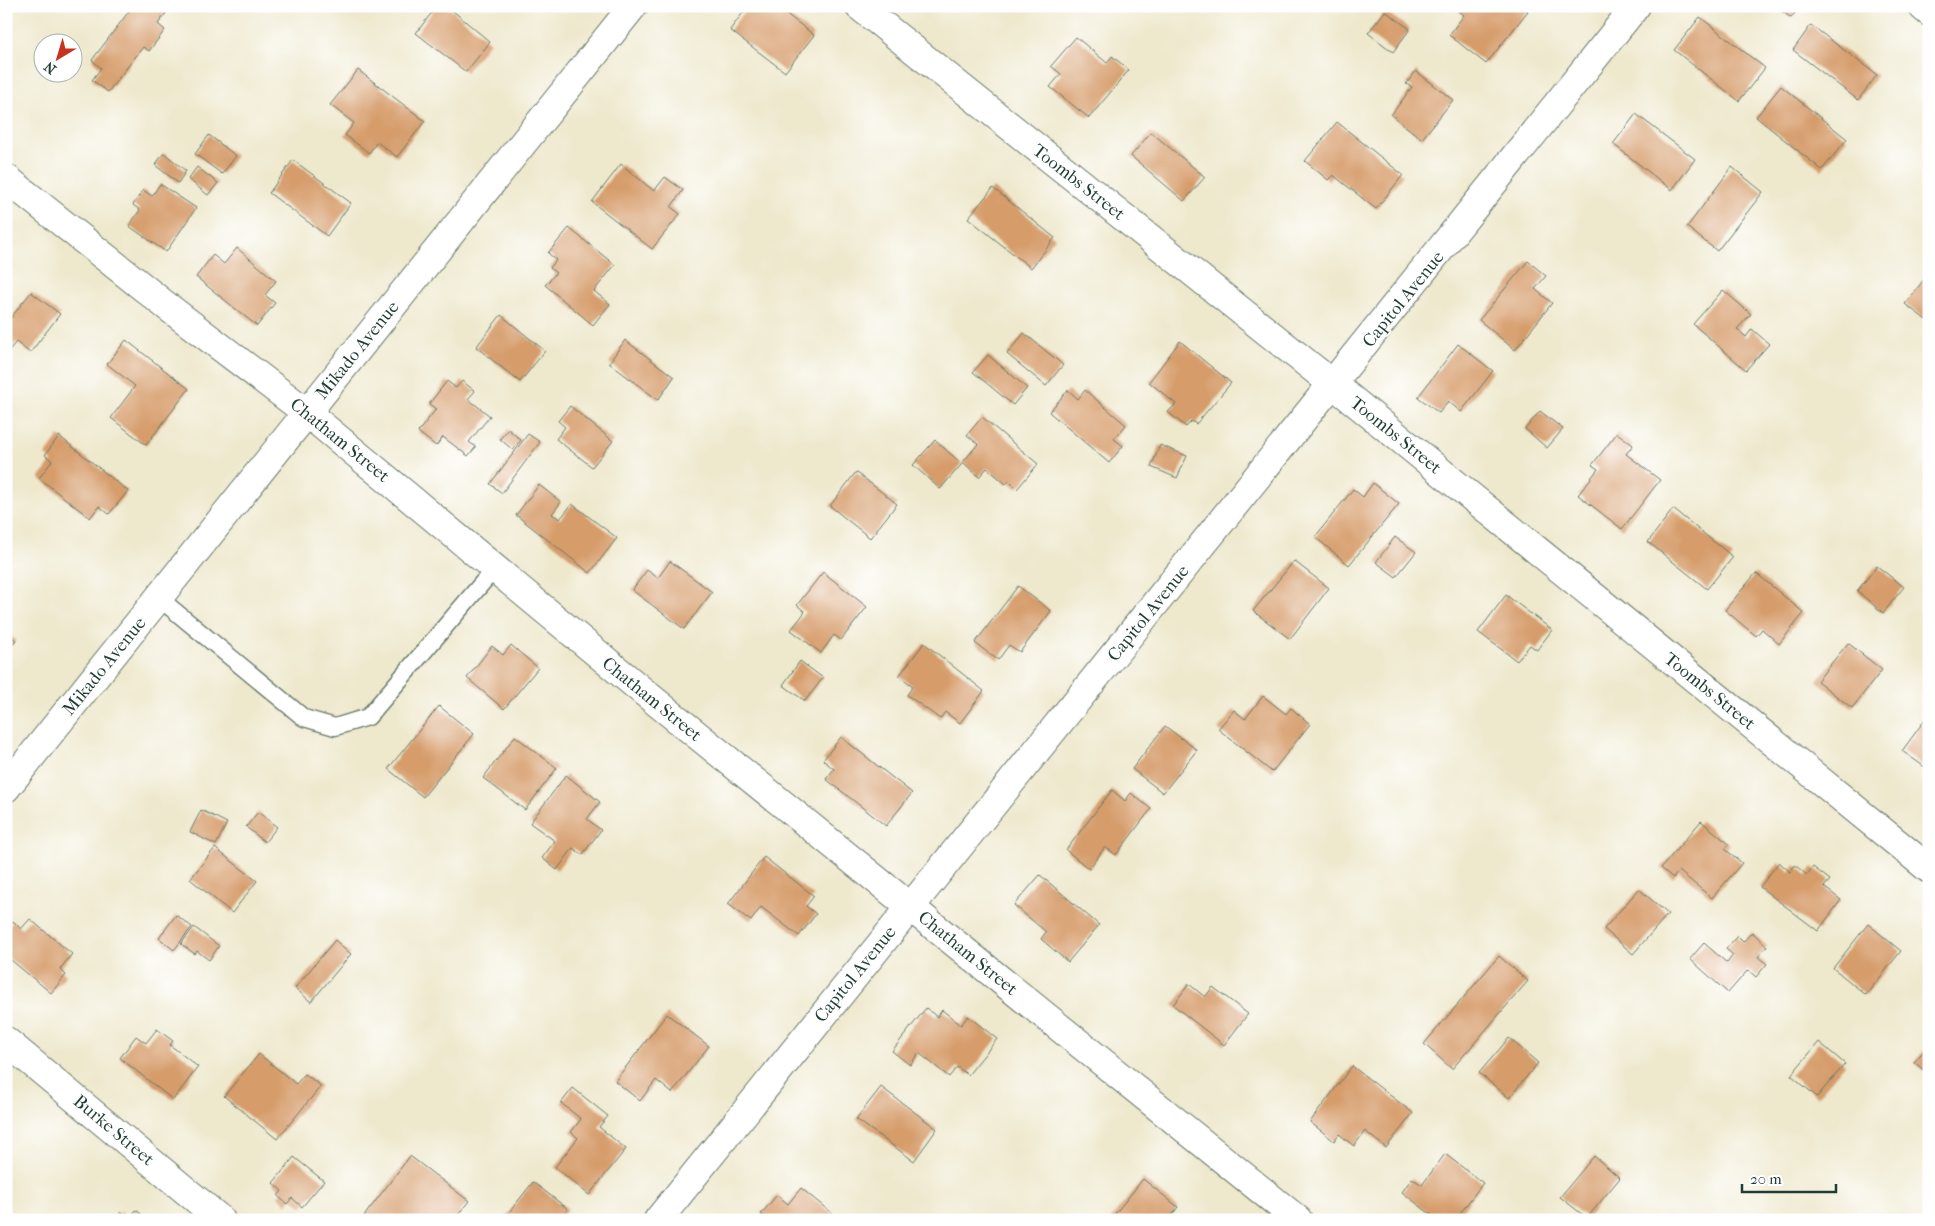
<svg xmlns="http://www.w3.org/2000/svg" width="1935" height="1226" font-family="'IM FELL French Canon',serif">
<rect width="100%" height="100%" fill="#fff"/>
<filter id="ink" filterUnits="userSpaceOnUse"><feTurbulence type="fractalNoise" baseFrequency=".02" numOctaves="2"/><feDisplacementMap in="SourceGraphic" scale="10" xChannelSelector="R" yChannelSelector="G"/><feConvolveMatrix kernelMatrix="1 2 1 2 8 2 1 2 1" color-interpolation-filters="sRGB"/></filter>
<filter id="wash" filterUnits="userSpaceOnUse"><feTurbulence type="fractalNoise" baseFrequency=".0096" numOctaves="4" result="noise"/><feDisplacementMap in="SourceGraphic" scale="20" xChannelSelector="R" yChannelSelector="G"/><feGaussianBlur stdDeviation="1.12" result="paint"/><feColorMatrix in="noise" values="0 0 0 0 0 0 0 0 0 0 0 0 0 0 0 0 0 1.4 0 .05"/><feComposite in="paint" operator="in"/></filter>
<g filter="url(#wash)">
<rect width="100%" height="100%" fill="#eee8cc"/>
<g id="blocks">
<path fill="#d69c6a" d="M 133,6 L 171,6 L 158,24 L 165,30 L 149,51 L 143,47 L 108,92 L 92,80 L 101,68 L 92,60 Z
M 437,6 L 447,6 L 490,42 L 466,72 L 416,33 Z
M 748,6 L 776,6 L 814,35 L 785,72 L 730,30 Z
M 1457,6 L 1522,6 L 1528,11 L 1486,64 L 1449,35 L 1464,15 L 1455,8 Z
M 1775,6 L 1800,6 L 1791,18 Z
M 1385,11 L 1410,29 L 1393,52 L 1368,33 Z
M 1700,17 L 1765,68 L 1739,101 L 1674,50 Z
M 1811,25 L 1877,75 L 1858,100 L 1793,50 Z
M 1076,37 L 1107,63 L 1112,56 L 1129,70 L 1089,118 L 1050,87 L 1061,74 L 1051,66 Z
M 358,70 L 425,121 L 397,157 L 377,142 L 369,153 L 345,135 L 354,123 L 330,105 Z
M 1416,71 L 1453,100 L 1422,139 L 1391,115 L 1412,87 L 1406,84 Z
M 1781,86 L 1847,139 L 1822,170 L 1756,117 Z
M 1636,114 L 1695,159 L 1672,190 L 1613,144 Z
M 1337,122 L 1403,175 L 1376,209 L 1333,175 L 1328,180 L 1305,161 Z
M 1151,132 L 1205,177 L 1184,201 L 1131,156 Z
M 209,135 L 236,156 L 222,174 L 195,154 Z
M 164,153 L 186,171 L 178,183 L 155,165 Z
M 293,160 L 351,203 L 327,236 L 269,193 Z
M 621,164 L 654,191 L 665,177 L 683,190 L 671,207 L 680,214 L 652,249 L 592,202 Z
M 197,167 L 218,183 L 208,195 L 188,179 Z
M 1732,167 L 1763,192 L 1717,251 L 1687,227 Z
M 160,184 L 196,208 L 166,252 L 129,226 L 140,210 L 133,205 L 143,190 L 152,196 Z
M 993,188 L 1055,238 L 1031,268 L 968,218 Z
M 569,228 L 615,265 L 594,291 L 610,304 L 593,325 L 545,285 L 556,273 L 550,268 L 556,260 L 548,253 Z
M 237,248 L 276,281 L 265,295 L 275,303 L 257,326 L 196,277 L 213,255 L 224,264 Z
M 1528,261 L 1546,276 L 1535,289 L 1552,303 L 1515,350 L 1479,320 Z
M 1929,273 L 1929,322 L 1905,304 Z
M 1723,290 L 1751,314 L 1737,329 L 1746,337 L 1752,329 L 1769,344 L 1746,370 L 1693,324 Z
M 31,292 L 60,314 L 30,353 L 16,342 L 6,354 L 6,324 Z
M 501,315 L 545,351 L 520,382 L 476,347 Z
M 1024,333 L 1063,365 L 1046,386 L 1007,354 Z
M 126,340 L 189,389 L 146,445 L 111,418 L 135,386 L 107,364 Z
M 625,340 L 674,377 L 658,400 L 609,363 Z
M 1180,341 L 1231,383 L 1196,424 L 1192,421 L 1186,427 L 1168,412 L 1176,404 L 1149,382 Z
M 1458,344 L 1493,371 L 1461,412 L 1448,401 L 1439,413 L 1418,397 Z
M 988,355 L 1027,388 L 1013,405 L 973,372 Z
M 447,381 L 456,388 L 462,381 L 475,391 L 468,399 L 490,416 L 469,442 L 476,447 L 468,456 L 443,437 L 436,446 L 418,432 L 436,409 L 429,404 Z
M 1068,390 L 1078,399 L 1085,390 L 1126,425 L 1114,439 L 1123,446 L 1109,463 L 1049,412 Z
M 570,406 L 613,441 L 592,467 L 556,439 L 565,427 L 558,421 Z
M 1540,411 L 1563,429 L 1547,448 L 1525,429 Z
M 982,417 L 1038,464 L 1017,489 L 1009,481 L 1006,484 L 987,468 L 979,477 L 963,462 L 978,444 L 967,435 Z
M 508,429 L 521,440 L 513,450 L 500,439 Z
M 1617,433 L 1633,445 L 1626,454 L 1660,480 L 1622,529 L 1578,495 L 1598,469 L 1592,465 Z
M 528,434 L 540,442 L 502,493 L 490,484 Z
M 59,436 L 128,491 L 109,514 L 99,506 L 90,518 L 39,478 L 52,461 L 45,455 Z
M 935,440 L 962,464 L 940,489 L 913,465 Z
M 1160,445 L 1187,456 L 1177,478 L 1151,467 Z
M 856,472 L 897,504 L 870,538 L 830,506 Z
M 1373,483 L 1399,504 L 1349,565 L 1315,537 L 1353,489 L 1363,497 Z
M 539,485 L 561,502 L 552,514 L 560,519 L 572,504 L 617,538 L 590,573 L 516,515 Z
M 1673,509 L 1733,557 L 1707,589 L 1648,542 Z
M 1395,537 L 1416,552 L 1396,577 L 1376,562 Z
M 670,561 L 712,592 L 684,629 L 632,590 L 647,570 L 658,578 Z
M 1294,561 L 1329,588 L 1290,639 L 1253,611 Z
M 1877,566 L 1904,587 L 1883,613 L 1857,591 Z
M 823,572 L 867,607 L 841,640 L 834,635 L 821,653 L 791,630 L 805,612 L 797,605 Z
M 1756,573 L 1804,613 L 1779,644 L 1762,629 L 1756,636 L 1725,610 Z
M 1018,586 L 1051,611 L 1020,652 L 1009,645 L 998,660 L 975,643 Z
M 1506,595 L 1552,630 L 1537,650 L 1530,645 L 1517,661 L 1478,632 Z
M 6,633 L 16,640 L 6,652 Z
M 924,643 L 984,691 L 960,723 L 945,712 L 940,719 L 907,695 L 913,686 L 899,676 Z
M 1848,643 L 1882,670 L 1852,708 L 1817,681 Z
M 511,645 L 538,668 L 504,709 L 467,678 L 492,646 L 503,655 Z
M 800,661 L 823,678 L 805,701 L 783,685 Z
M 1263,696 L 1286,714 L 1291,708 L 1310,724 L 1272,772 L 1218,729 L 1234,710 L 1245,719 Z
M 439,706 L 474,734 L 423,797 L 388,769 Z
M 1929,714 L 1929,770 L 1902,751 Z
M 1165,726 L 1197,750 L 1163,793 L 1132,769 Z
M 515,736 L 557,768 L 525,810 L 483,778 Z
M 841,737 L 912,793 L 886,826 L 826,779 L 834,769 L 823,760 Z
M 566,775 L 600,802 L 587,819 L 601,830 L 582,855 L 573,848 L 557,870 L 542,858 L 555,841 L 530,823 Z
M 1112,790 L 1125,801 L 1131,793 L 1151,809 L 1116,855 L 1105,847 L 1089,869 L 1066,850 Z
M 201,810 L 227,823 L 216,845 L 190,832 Z
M 258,812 L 277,827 L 265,842 L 246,827 Z
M 1701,821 L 1729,844 L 1725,849 L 1742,863 L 1712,898 L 1679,871 L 1673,878 L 1661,868 Z
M 215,848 L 257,881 L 232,913 L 190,879 Z
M 764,857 L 814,896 L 806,906 L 816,914 L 799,936 L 761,907 L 751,921 L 728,904 Z
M 1779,862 L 1790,872 L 1795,865 L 1807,875 L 1813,867 L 1830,880 L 1824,887 L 1841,900 L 1818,931 L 1760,887 Z
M 1040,875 L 1099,925 L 1068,962 L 1041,939 L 1046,932 L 1014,905 Z
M 1639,889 L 1668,914 L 1633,954 L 1604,929 Z
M 176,915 L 192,927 L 174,950 L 159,938 Z
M 30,919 L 72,954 L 60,969 L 66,975 L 51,993 L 6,956 L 6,929 L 13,921 L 21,929 Z
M 1868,924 L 1901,951 L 1866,995 L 1833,968 Z
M 194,927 L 219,946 L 209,960 L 197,951 L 195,954 L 181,944 Z
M 1752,932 L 1767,946 L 1758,957 L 1767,964 L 1756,977 L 1748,970 L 1728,993 L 1690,959 L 1704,943 L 1727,963 L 1733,955 L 1726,949 L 1737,936 L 1743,942 Z
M 335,940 L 351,954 L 311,1002 L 295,988 Z
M 1499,956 L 1528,981 L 1452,1069 L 1424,1044 Z
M 1189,984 L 1205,997 L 1213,987 L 1248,1014 L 1224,1045 L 1173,1005 Z
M 926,1008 L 937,1017 L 942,1010 L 961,1025 L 968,1016 L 997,1039 L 968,1075 L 957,1067 L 949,1077 L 919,1053 L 910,1065 L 892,1051 Z
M 667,1014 L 709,1046 L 672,1093 L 656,1080 L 640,1101 L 615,1081 Z
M 157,1029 L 173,1041 L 170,1045 L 198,1067 L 173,1100 L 120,1058 L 136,1036 L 146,1043 Z
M 1509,1038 L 1538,1063 L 1509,1098 L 1479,1073 Z
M 1819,1042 L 1845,1064 L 1817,1097 L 1791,1075 Z
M 1929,1045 L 1929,1075 L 1914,1062 Z
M 259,1054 L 296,1084 L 305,1074 L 321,1086 L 277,1139 L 224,1096 Z
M 1352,1066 L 1413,1113 L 1386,1148 L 1365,1131 L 1354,1146 L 1339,1134 L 1334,1141 L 1310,1122 Z
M 881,1087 L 937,1129 L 914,1161 L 856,1119 Z
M 573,1088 L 608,1116 L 599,1127 L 626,1149 L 589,1195 L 555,1167 L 578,1138 L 571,1132 L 581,1119 L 561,1103 Z
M 1445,1154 L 1483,1183 L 1455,1220 L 1438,1220 L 1402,1192 L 1412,1178 L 1422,1185 Z
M 410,1156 L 469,1201 L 454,1220 L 361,1220 Z
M 1594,1156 L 1620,1178 L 1587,1218 L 1560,1197 Z
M 294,1157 L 324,1181 L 302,1207 L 292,1198 L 287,1204 L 278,1196 L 282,1191 L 273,1183 Z
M 1143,1179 L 1178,1207 L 1168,1220 L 1110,1220 Z
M 533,1182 L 568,1209 L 560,1220 L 503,1220 Z
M 801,1188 L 840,1220 L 769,1220 L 761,1214 L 777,1195 L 788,1204 Z
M 136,1210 L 149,1220 L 114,1220 L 121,1212 L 129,1219 Z"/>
</g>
</g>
<g filter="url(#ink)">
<use href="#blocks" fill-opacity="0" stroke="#677969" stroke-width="1"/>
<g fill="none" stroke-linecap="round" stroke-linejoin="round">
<g stroke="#677969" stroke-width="19">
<path id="lane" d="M 159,598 L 304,718 L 335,727 L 368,717 L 495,568"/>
</g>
<g stroke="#677969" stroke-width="30">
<path id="street" d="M 859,6 L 1334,385 L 1929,869
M 1922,6 L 1929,12
M 6,178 L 164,304 L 306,412 L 645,693 L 1298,1220
M 6,788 L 633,6
M 6,1041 L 221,1220
M 658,1220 C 983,814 1312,413 1636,6"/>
</g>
<use href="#lane" stroke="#fff" stroke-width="16"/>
<use href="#street" stroke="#fff" stroke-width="28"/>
</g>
</g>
<g text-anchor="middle" stroke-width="4" stroke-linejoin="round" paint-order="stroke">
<g font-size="18" fill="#1f3d34" stroke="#fff">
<text transform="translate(1079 182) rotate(38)" y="6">Toombs Street</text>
<text transform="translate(1403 299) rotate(-51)" y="6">Capitol Avenue</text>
<text transform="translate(357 350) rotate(-51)" y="6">Mikado Avenue</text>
<text transform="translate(1396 435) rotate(39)" y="6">Toombs Street</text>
<text transform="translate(340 440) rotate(39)" y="6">Chatham Street</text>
<text transform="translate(1148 613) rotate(-51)" y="6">Capitol Avenue</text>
<text transform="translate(104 666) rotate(-51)" y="6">Mikado Avenue</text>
<text transform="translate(1710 691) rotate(39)" y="6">Toombs Street</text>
<text transform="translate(652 699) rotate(39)" y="6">Chatham Street</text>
<text transform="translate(968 953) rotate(39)" y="6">Chatham Street</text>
<text transform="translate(855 974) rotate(-51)" y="6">Capitol Avenue</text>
<text transform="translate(114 1130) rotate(40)" y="6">Burke Street</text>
</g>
</g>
<rect width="1935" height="1226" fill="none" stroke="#fff" stroke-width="25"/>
<g transform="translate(58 58) rotate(218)"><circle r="24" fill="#ffffff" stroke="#a5b1ae"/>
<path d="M0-4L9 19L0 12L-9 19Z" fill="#c8321e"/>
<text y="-8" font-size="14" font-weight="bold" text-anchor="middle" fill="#1f3d34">N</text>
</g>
<path d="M1742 1184v8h94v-8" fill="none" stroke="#1f3d34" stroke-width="2.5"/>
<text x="1750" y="1184" font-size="15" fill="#1f3d34" stroke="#ffffff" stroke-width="4" paint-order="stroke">20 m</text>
</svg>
